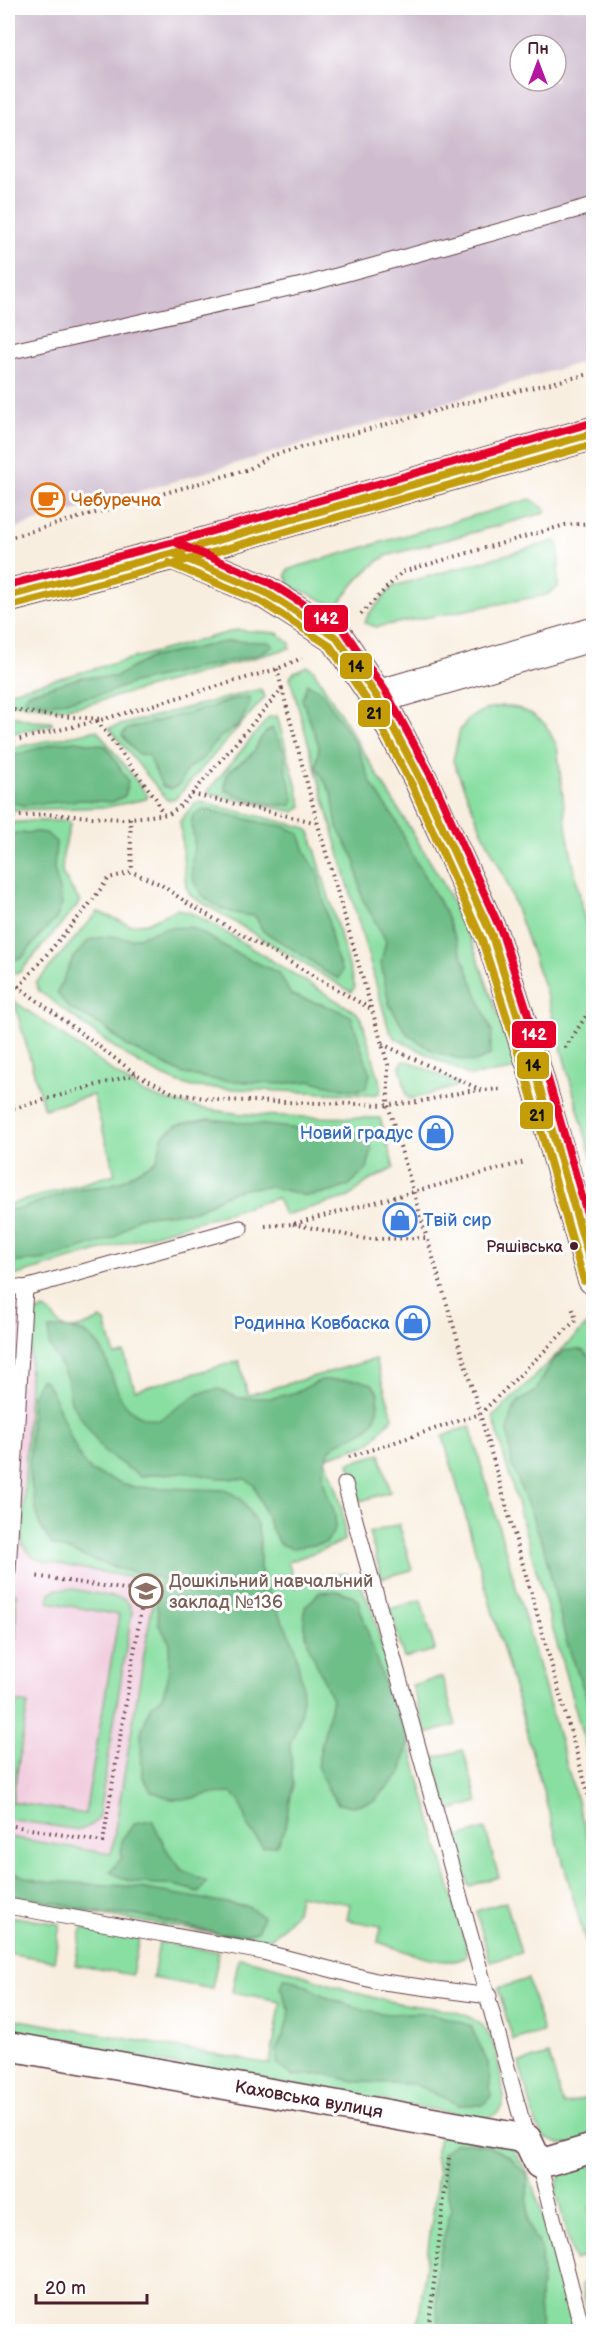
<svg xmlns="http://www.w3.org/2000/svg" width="601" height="2339" font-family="'Balsamiq Sans',sans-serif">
<rect width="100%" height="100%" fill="#fff"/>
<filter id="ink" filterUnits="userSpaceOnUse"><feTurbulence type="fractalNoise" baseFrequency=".0167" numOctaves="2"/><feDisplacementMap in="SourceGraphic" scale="12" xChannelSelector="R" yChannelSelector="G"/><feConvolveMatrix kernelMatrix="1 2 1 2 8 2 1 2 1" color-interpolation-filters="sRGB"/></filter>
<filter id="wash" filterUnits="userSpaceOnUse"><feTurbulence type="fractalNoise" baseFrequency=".008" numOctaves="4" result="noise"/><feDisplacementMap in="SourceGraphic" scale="24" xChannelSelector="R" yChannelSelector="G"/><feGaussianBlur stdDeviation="1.35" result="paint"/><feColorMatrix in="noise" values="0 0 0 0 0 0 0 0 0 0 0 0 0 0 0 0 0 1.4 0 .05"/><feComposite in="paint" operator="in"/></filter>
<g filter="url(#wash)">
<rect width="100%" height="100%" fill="#f8eedf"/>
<path fill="#f2cfe0" d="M 8,1313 L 32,1315 L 77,1424 L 129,1484 L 284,1896 L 8,1861 Z"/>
<path fill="#cfbdcf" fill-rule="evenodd" d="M 8,8 L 593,8 L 593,359 L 8,530 ZM 520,45 L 556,45 L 556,81 L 520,81 Z"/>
<path fill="#89dfa2" stroke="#6a7f66" stroke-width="1.5" d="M 531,499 L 546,510 L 544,513 L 386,556 C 364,570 351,586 337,607 L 290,585 L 286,575 L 288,570 L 296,567 Z
M 555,541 L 559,544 L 558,587 L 546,595 L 376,627 L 365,623 L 368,615 L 394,586 Z
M 237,630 L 277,633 L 290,643 L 290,648 L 85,705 L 60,709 L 8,703 L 8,692 Z
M 307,666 L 313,669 L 442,881 L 473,945 L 517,1068 L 513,1070 L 470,1076 L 395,1038 L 389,1030 L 290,678 L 294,672 Z
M 260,689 L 265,697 L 175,799 L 167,800 L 109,728 Z
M 501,706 L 517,708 L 532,714 L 545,724 L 557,746 L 567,832 L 583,913 L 593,952 L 593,1163 L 544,986 L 505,878 L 482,831 L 453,761 L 460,730 L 470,718 L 485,710 Z
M 8,715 L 32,721 L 51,722 L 52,725 L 8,734 Z
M 277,716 L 302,806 L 295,812 L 211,794 L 208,791 L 269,717 Z
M 97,730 L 148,796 L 146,799 L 107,807 L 8,810 L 8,749 Z
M 200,802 L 303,827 L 310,832 L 355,987 L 351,992 L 191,896 L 186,887 L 180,821 L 195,803 Z
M 34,821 L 69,821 L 70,825 L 63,855 L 62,873 L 80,902 L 20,972 L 15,973 L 8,967 L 8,823 Z
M 177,909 L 193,914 L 212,924 L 357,1013 L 362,1020 L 381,1086 L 380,1093 L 372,1095 L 193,1087 C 138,1073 85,1024 39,991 L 36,983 L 98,912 L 130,925 L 147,923 Z
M 14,1001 L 142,1092 C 216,1121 302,1116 380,1118 L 394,1168 L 367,1182 L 349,1197 L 284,1215 L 277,1198 L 17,1275 L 8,1275 L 8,1205 L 115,1174 L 93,1095 L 44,1109 Z
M 404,1061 L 411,1062 L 458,1084 L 455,1087 L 412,1099 L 407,1097 L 400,1066 Z
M 8,1308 L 11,1313 L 8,1393 Z
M 43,1309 C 53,1312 53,1318 60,1325 C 71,1335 90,1323 101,1319 L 105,1322 L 115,1356 L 124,1353 L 135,1390 L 239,1361 L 248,1395 L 375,1359 L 393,1417 L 370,1443 L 324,1458 C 335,1479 347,1516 344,1540 L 335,1545 L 288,1562 L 296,1588 C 339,1572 352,1558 372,1610 L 466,1945 L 466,1957 C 446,1970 400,1949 378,1942 L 381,1926 L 347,1920 L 350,1904 L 299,1895 L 296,1913 L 273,1937 L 264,1942 L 8,1899 L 8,1837 L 111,1854 L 156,1582 L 47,1562 L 34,1558 L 22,1544 L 32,1315 Z
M 589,1323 L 594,1339 L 593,1772 L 493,1417 Z
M 470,1426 L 593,1857 L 593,1968 L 443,1436 Z
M 380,1454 L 390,1492 L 360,1501 L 349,1463 Z
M 399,1524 L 412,1570 L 382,1578 L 369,1533 Z
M 57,1589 L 73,1589 L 123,1599 L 129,1604 L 132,1612 L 98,1819 L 92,1825 L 80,1830 L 8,1819 L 8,1701 L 28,1704 L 12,1802 L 85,1814 L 119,1615 L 48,1602 L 50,1593 Z
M 8,1592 L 16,1593 L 16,1639 L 8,1638 Z
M 421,1600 L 435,1650 L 404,1658 L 390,1609 Z
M 442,1677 L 456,1725 L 426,1734 L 412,1685 Z
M 463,1750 L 478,1802 L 448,1811 L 433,1758 Z
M 485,1829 L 499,1877 L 469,1886 L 455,1838 Z
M 506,1902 L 521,1953 L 490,1962 L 476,1911 Z
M 8,1916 L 60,1924 L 54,1961 L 8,1953 Z
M 82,1928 L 139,1938 L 132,1975 L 75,1965 Z
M 159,1942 L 219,1952 L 212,1989 L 153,1978 Z
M 239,1958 C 297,1968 351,1997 410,2005 C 435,2009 463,2007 483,2027 C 498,2042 500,2075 504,2096 C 503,2109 499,2113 487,2119 L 8,2036 L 8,2018 L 270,2064 L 281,2001 L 232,1992 Z
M 528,1979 L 543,2032 L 513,2040 L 498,1988 Z
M 549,2055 L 563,2105 L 593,2096 L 593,2140 L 562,2145 L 543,2137 L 536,2123 L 519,2063 Z
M 440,2134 L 511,2147 C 534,2178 541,2209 551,2246 C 559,2274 566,2303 574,2331 L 417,2332 L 438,2174 L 435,2154 Z
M 593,2163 L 593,2206 L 589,2207 L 593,2222 L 593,2254 L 574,2260 L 556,2191 C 556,2168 575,2168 593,2163 Z
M 593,2280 L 594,2280 L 593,2330 L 581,2284 Z"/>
<path fill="#6ebe88" stroke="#5c6e5a" stroke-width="1.5" d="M 230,641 L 269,642 L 273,646 L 257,655 L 133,683 L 107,693 L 72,700 L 50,704 L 24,700 L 28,693 L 83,677 L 115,677 L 152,657 Z
M 307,684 L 321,691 L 357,746 L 372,785 L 397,822 L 410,851 L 444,910 L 492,1032 L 490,1055 L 476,1062 L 462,1060 L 433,1051 L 408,1035 L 389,1004 L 381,963 L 386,941 L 362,898 L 355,860 L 337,827 L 332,795 L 316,766 L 319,746 L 302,699 Z
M 249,697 L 250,704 L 239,725 L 220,737 L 201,760 L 187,769 L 180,784 L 171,789 L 162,786 L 148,755 L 137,754 L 122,735 L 127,729 L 211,707 L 233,699 Z
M 272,728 L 285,753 L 286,771 L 294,799 L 292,805 C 273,807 241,798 225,790 C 224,765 240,767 252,754 C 260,744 257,737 272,728 Z
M 76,741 L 106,746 L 128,781 L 125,796 L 112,802 L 83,800 L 24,805 L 8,802 L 8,757 L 56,743 Z
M 204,809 L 263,823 L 283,826 L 299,833 L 306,854 L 318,873 L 335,953 L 342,971 L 339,979 L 324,971 L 310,960 L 263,931 L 255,916 C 228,915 194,901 192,871 C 191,861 194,852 194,842 C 194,831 189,827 193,815 Z
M 38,832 L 46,833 L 56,842 L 54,868 L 62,904 L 56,919 L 40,935 L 22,958 L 9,961 L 8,960 L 8,834 Z
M 191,927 L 242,956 L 279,973 L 291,995 L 330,1007 L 351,1016 L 370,1074 L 366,1088 L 356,1090 L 336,1087 L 312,1081 L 278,1084 L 217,1080 L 184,1074 L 127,1046 L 101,1025 L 69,1008 L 57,993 L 73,958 L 89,940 L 109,936 L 132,939 L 165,928 Z
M 208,1119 L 320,1131 L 349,1131 L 365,1135 L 372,1149 L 367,1169 L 348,1186 L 331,1192 L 306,1196 L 272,1187 L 251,1188 L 231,1192 L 196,1211 L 138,1217 L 114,1238 L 48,1259 L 8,1263 L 8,1210 L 20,1209 L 75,1189 L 105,1186 L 120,1182 L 157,1160 L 162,1137 L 177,1125 Z
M 61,1328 C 67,1329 73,1329 79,1331 C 118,1343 104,1401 141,1416 C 146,1418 153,1419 159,1420 L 199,1393 L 219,1389 L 239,1398 L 272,1398 L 297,1392 L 321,1380 L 359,1380 L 372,1384 L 379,1394 C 378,1400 378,1406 377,1412 C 370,1442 335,1433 327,1456 C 314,1488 339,1503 335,1527 C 334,1533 329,1538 326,1543 L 292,1548 L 280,1544 L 271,1528 L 254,1485 L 245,1479 L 218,1478 L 185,1472 L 140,1476 L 104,1452 L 71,1402 L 67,1378 L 49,1344 L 49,1329 Z
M 577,1349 L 584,1351 L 594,1363 L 593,1730 L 586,1696 L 566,1640 L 543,1544 L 512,1465 L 508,1432 L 512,1412 L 519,1401 L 535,1392 L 553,1360 L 564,1351 Z
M 40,1379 L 45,1381 L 51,1390 L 74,1445 L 83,1462 L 93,1472 L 132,1487 L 226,1490 L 241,1499 L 257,1524 L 260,1540 L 260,1568 L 272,1601 L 294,1644 L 302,1683 L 303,1699 L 299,1721 L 290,1744 L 293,1785 L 284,1832 L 276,1845 L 263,1847 L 248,1827 L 240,1802 L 232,1793 L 209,1794 L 189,1799 L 171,1799 L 151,1791 L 142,1775 L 141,1733 L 150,1707 L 162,1697 L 168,1679 L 170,1643 L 159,1625 L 157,1605 L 161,1578 L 116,1568 L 52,1545 L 39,1524 L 29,1473 L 32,1396 Z
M 337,1591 L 351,1595 L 358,1601 L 384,1684 L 406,1731 L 408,1745 L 401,1773 L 374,1801 L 353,1806 L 338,1804 L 327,1788 L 317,1766 L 332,1699 L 310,1649 L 304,1627 L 305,1607 L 320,1592 Z
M 152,1820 L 167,1850 L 181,1869 L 207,1882 L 199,1892 C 188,1889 177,1885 165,1884 C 141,1883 130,1885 110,1871 L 121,1859 L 122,1839 L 135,1823 Z
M 8,1871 L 38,1881 L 128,1886 L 249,1907 L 263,1916 L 257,1931 L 248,1934 L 221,1934 L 137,1915 L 105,1914 L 37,1899 L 8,1896 Z
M 284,1979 C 301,1979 315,1993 331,1999 C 347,2005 376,2014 394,2014 C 407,2013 418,2011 431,2014 C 445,2016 458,2022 471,2026 L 488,2063 L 491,2096 L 483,2105 L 459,2105 L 414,2084 L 360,2082 L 339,2078 L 328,2074 L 292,2076 L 278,2065 L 276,2050 L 284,2034 L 290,2011 L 280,1987 Z
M 455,2143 L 472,2143 L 490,2147 L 510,2157 L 527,2176 L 528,2221 L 533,2235 L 541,2247 L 542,2275 L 539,2302 L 541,2331 L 438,2332 L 436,2270 L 451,2209 L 443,2170 L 442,2153 Z"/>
</g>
<g filter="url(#ink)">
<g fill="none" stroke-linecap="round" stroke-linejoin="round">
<g stroke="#643e46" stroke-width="17">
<path id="service" d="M 8,352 L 311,283 L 594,205
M 8,1286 L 25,1288 L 240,1228
M 345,1484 L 527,2139
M 8,1571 L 25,1288
M 8,1906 L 263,1952 L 376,1981 L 489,1996
M 539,2164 L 583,2332"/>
</g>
<g stroke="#643e46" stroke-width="31">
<path id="minor" d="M 8,2046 L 527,2139 L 539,2164 L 594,2148"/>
</g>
<g stroke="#643e46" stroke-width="35">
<path id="secondary" d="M 173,553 L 265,592 L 337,638 L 377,697 L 421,780 L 492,936 L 534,1068 L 594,1278
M 377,697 L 594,634"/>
</g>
<g stroke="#643e46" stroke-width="35">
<path id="primary" d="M 8,596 L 173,553 L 594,433"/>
</g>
<path stroke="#643e46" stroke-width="4" stroke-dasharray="1.5 4.5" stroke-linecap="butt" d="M 8,538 L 249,469 L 270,456 L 457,405 L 594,373
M 361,614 L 402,572 L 565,525 L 594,523
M 277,669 L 282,689
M 8,709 L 45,715 L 101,719
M 97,721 L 157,800 L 162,814
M 8,742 L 97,721 L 277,669 L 302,658
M 192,794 L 318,823
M 8,817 L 45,814 L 122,819 L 169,814 L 178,808 L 192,794 L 282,689 L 320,832 L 388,1065 L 388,1105 L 427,1238
M 130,818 L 132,872
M 8,979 L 136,1074 L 173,1093 L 216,1100 L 388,1105 L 418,1102 L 468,1091 L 503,1089
M 19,987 L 88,906 L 109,878 L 132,872 L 160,884 L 187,903 L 371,1009
M 8,995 L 13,983
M 382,1044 L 479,1089
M 565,1048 L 594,1004
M 8,1110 L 136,1074
M 293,1224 L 366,1239 L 427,1238 L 480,1414 L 594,1814
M 265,1226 L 293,1224 L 525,1162
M 349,1457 L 480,1414 L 576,1320 L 572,1307
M 8,1825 L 103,1842 L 144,1592 L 34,1576
M 428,2332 L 449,2158"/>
<use href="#service" stroke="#fff" stroke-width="15"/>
<use href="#minor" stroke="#fff" stroke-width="28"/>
<use href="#secondary" stroke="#fff" stroke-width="33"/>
<use href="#primary" stroke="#fff" stroke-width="33"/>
<g stroke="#fff" stroke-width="12">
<path id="bus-1" d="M 173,553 L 265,592 L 337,638 L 377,697 L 421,780 L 492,936 L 534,1068 L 594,1276
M 8,596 L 173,553 L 594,433"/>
</g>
<g stroke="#fff" stroke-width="12">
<path id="bus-2" d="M 169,563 L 260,601 L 330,646 L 368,702 L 412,785 L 482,940 L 524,1071 L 584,1281
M 11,606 L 176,563 L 594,444"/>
</g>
<g stroke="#fff" stroke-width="12">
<path id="bus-3" d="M 177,543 L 270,583 L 343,629 L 386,692 L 431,776 L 502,933 L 544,1065 L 594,1238
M 8,585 L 170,543 L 591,423"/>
</g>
<use href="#bus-1" stroke="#c49d09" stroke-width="8"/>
<use href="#bus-2" stroke="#c49d09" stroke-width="8"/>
<use href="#bus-3" stroke="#e4002b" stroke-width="8"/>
</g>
</g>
<defs>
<g id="cafe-ring" transform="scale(1.725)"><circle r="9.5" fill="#fff" stroke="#e8710a" stroke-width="1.5"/><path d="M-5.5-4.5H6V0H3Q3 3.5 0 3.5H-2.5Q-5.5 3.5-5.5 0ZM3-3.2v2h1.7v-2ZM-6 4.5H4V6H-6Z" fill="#e8710a"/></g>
<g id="shop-ring" transform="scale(1.725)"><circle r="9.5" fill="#fff" stroke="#3f7fe0" stroke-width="1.5"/><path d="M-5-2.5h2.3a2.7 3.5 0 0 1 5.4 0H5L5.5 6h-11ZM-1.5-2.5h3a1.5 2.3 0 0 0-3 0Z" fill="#3f7fe0"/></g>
<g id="school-ring" transform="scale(1.725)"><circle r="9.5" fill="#fff" stroke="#8d6e63" stroke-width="1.5"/><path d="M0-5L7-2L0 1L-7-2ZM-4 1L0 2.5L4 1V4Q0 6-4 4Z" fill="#8d6e63"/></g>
</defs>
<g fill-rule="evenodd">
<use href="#cafe-ring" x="48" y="500"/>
<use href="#shop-ring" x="436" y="1133"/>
<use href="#shop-ring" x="400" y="1220"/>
<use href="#shop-ring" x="413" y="1323"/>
<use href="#school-ring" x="146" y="1591"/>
</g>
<circle fill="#4a1f2b" stroke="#fff" stroke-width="2" cx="574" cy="1246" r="5"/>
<g text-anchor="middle" stroke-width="6" stroke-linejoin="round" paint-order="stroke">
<g font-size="16" fill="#4a1f2b" stroke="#fff" text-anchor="end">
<text x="563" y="1252">Ряшівська</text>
</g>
<g font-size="18" fill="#c56008" stroke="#fff" text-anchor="start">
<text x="71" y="506">Чебуречна</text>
</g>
<g font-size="18" fill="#366cbe" stroke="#fff" text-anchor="end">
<text x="413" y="1139">Новий градус</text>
<text x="423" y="1226" text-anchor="start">Твій сир</text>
<text x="390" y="1329">Родинна Ковбаска</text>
</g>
<g font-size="18" fill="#785e54" stroke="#fff" text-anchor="start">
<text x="169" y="1587">Дошкільний навчальний<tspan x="169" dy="21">заклад №136</tspan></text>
</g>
<g font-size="18" fill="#4a1f2b" stroke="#fff">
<text transform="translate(309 2099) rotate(10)" y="6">Каховська вулиця</text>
</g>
</g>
<g stroke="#fff" stroke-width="2">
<rect x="303" y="604" width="46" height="29" rx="6" fill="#e4002b"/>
<rect x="339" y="652" width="34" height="28" rx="6" fill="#c49d09"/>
<rect x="357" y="699" width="34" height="29" rx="6" fill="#c49d09"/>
<rect x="511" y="1020" width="46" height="29" rx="6" fill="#e4002b"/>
<rect x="516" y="1051" width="34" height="29" rx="6" fill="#c49d09"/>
<rect x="519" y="1101" width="35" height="29" rx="6" fill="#c49d09"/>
</g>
<g font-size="16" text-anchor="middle" font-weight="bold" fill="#fff">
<text x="326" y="624">142</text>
<text x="534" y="1040">142</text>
</g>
<g font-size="16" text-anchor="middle" font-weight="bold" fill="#111">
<text x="356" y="672">14</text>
<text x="374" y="719">21</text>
<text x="533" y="1071">14</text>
<text x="537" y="1121">21</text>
</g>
<rect width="601" height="2339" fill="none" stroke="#fff" stroke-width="30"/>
<g transform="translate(538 63)"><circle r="28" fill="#ffffff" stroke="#b7a5aa" stroke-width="1.5"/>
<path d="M0-4.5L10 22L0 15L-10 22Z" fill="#b5179e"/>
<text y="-9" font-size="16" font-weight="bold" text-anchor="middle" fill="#4a1f2b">Пн</text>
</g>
<path d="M36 2294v9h111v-9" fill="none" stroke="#4a1f2b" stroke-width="3"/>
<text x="45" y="2294" font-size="18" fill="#4a1f2b" stroke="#ffffff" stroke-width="4.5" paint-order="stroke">20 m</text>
</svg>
